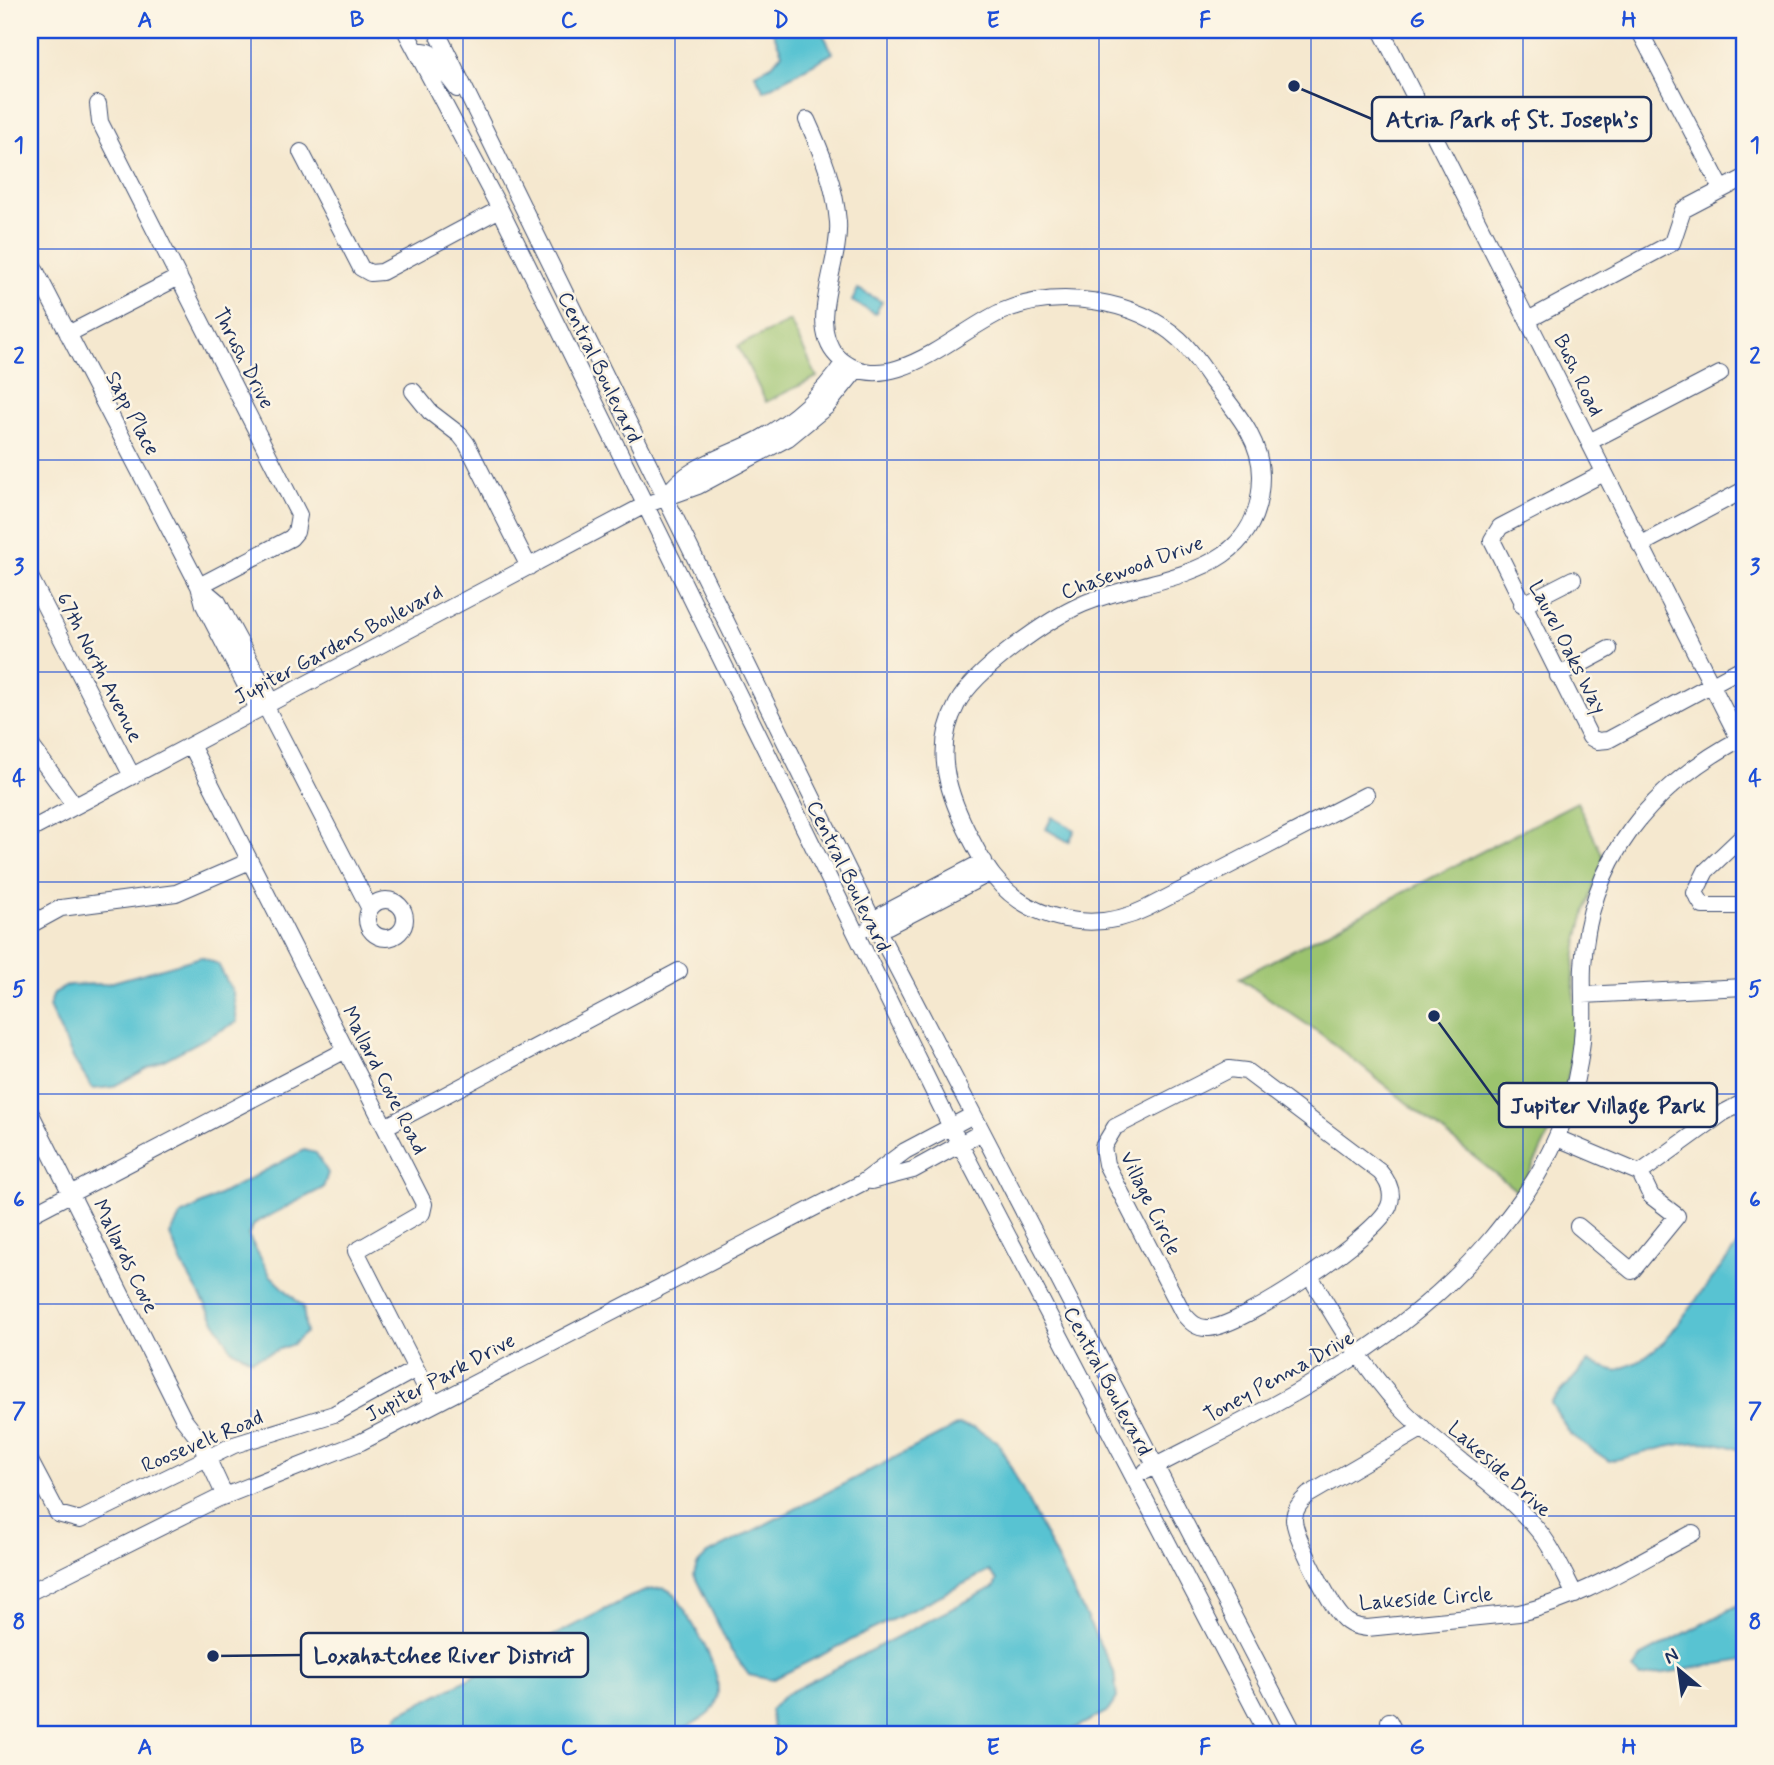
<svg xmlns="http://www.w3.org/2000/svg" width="1774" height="1765" font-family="Mynerve,sans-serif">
<rect width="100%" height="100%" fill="#fcf5e5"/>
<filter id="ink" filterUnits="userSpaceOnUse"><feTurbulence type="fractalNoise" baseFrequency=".0143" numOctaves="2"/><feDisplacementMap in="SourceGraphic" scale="14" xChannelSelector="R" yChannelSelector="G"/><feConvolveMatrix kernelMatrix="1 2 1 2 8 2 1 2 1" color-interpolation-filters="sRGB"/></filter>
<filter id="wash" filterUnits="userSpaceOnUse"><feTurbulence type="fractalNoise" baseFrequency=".00686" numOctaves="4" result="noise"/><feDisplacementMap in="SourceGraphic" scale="28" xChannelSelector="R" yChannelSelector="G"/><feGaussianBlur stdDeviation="1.57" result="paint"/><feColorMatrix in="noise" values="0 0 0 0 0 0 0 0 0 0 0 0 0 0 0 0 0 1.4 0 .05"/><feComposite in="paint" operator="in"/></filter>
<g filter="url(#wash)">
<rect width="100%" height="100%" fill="#f5e8cf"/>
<path fill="#9bc36e" stroke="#5b7966" stroke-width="2" d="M 790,321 L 817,377 L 766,402 L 738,346 Z
M 1577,802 L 1604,858 C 1590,893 1578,929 1574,967 C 1572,992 1577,1018 1574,1042 C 1568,1098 1546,1146 1518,1192 L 1321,1034 L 1239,978 Z"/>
<path fill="#58c3d2" stroke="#3a7998" stroke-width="2" d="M 772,30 L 821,30 L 833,53 L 764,91 L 755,74 L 773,64 L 782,53 Z
M 858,289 L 882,302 L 875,314 L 852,301 Z
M 1052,817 L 1075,830 L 1069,842 L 1046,829 Z
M 201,957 L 218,964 L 233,993 L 237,1022 L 112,1087 L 93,1089 L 74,1060 L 49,1007 L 54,993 L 69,985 L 106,984 Z
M 304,1150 L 316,1153 L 328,1173 L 323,1188 L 255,1223 L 248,1235 L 270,1275 L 303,1307 L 306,1332 L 293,1344 L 252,1360 L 231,1349 L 182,1264 L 170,1235 L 181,1215 Z
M 1744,1237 L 1744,1452 C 1700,1429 1654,1453 1609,1461 L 1571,1435 L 1551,1403 L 1588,1362 L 1616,1371 L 1638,1362 L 1664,1342 Z
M 958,1425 L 974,1428 L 998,1442 L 1114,1672 L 1117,1698 L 1108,1711 L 1062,1735 L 774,1735 L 770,1710 L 786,1694 L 994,1587 L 997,1580 L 989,1571 L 772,1680 L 749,1675 L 730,1649 L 694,1575 L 697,1565 L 708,1554 Z
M 664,1588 L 675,1594 C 690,1621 740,1690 707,1715 C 696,1724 681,1729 668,1735 L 387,1735 L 399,1714 L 630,1597 L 648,1590 Z
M 1744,1602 L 1744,1660 L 1640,1677 L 1633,1670 L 1642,1656 Z"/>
</g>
<g filter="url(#ink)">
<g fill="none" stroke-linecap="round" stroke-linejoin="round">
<g stroke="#3c4b6f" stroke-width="18">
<path id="minor" d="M 405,30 L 500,209 L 951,1127 L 1268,1735
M 436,30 L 875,925 L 1295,1735
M 1381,30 L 1739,739
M 1639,30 L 1722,189
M 416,50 L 429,52 L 457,89
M 98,104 L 100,122 L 299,515 L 296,532 L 291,538 L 199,586
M 807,120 C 822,153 835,185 838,222 C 841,264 806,324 837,356 C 886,405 959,329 1003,311 C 1058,288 1135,299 1179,339 C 1192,351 1202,367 1212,381 C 1234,410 1261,438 1261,476 C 1261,581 1153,574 1083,604 C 1048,619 975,670 957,704 C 934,747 946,788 966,829 C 974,845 982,862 993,876 C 1030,922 1095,934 1147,908 L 1366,795
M 301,152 L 361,268 L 370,273 L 382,272 L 500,209
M 30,260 L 199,586 L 204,605 L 258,709
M 1528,320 L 1672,243 L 1683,210 L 1744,178
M 68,334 L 179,277
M 413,391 L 430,412 L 460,435 L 467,444 L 529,567
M 1589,442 L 1720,374
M 1604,473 L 1500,527 L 1492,540 L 1590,737 L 1597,741 L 1608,740 L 1744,667
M 667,495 C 687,465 730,455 760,439 C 795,420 822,395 844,362
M 1640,545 L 1744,490
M 30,577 L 132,776
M 199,586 L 218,602 L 272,702
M 1522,605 L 1573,579
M 1558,676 L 1609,649
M 265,705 L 370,909
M 30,744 L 75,806
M 191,745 L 424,1204 L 422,1213 L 356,1251 L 434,1404
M 30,830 L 645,505 L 698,486 L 788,438 L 827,406 L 857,369
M 1744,835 L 1706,871 L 1695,893 L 1703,906 L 1744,906
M367 919a19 19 0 1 1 38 0a19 19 0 1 1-38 0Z
M 30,925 L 61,908 L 176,893 L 250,861
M 875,925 L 888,926 L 990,873
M 869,928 L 883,914 L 984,861
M 1583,995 L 1744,987
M 1229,1069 L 1246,1071 L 1380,1172 C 1389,1182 1394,1193 1389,1206 C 1377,1236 1241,1327 1209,1328 C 1197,1329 1190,1322 1183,1313 L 1106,1164 L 1103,1147 L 1115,1127 Z
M 30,1112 L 184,1420 L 198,1438 L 225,1496
M 385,1127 L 679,971
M 1557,1138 L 1640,1173 L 1723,1113 L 1744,1102
M 871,1181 L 913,1170 L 982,1132
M 30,1215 L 346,1050
M 1578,1226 L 1632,1271 L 1677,1216 L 1651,1196 L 1640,1173
M 1310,1276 C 1337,1322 1364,1368 1401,1408 C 1443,1452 1503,1486 1541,1534 C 1555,1552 1564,1574 1575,1595
M 1423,1428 L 1308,1495 C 1301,1501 1295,1508 1294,1518 C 1293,1534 1330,1604 1342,1617 C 1349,1625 1357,1627 1367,1628 L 1519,1613 C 1581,1599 1637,1562 1693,1533
M 30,1461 L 58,1514 L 80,1520 L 234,1445 L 334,1414 L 416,1369
M 1146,1471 C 1273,1405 1394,1352 1490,1240 C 1509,1217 1528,1193 1542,1167 C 1566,1123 1581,1075 1583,1026 C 1584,1006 1582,987 1583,967 C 1588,860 1652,785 1744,737
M 30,1592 L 217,1499 L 361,1442 L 862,1183 L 905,1151 L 973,1115
M 1389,1721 L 1396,1735
M 1735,1735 L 1744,1734"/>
</g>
<use href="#minor" stroke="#fff" stroke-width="16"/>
</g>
</g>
<path fill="none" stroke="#1d4ed8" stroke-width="2" stroke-opacity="0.55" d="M 251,30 L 251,1735M 463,30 L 463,1735M 675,30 L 675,1735M 887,30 L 887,1735M 1099,30 L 1099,1735M 1311,30 L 1311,1735M 1523,30 L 1523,1735M 30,249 L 1744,249M 30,460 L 1744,460M 30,672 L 1744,672M 30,882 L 1744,882M 30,1094 L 1744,1094M 30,1304 L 1744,1304M 30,1516 L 1744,1516"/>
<g text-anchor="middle" stroke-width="5" stroke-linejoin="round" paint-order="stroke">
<g font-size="21" fill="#1b2f5e" stroke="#fcf5e5">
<text transform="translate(244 358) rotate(63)" y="7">Thrush Drive</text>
<text transform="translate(600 367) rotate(64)" y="7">Central Boulevard</text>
<text transform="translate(1579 375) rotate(64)" y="7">Bush Road</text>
<text transform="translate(133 413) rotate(62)" y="7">Sapp Place</text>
<text transform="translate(1132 567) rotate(-20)" y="7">Chasewood Drive</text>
<text transform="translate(338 644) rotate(-28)" y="7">Jupiter Gardens Boulevard</text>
<text transform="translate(1568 647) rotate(63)" y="7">Laurel Oaks Way</text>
<text transform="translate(100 667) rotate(63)" y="7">67th North Avenue</text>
<text transform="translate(849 876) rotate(64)" y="7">Central Boulevard</text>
<text transform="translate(385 1080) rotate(63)" y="7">Mallard Cove Road</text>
<text transform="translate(1151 1203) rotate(64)" y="7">Village Circle</text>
<text transform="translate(126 1256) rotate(64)" y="7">Mallards Cove</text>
<text transform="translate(1279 1376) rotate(-29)" y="7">Toney Penna Drive</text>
<text transform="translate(440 1377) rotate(-28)" y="7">Jupiter Park Drive</text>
<text transform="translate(1108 1381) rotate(62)" y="7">Central Boulevard</text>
<text transform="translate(202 1441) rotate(-23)" y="7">Roosevelt Road</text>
<text transform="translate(1500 1469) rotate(42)" y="7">Lakeside Drive</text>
<text transform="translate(1426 1598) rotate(-4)" y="7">Lakeside Circle</text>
</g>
</g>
<path fill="none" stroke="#1b2f5e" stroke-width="2.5" d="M1294 86L1372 119M1434 1016L1499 1105M213 1656L301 1655"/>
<g fill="#1b2f5e" stroke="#fcf5e5" stroke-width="2.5">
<circle cx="1294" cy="86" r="7"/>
<circle cx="1434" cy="1016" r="7"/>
<circle cx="213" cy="1656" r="7"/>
</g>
<g fill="#fcf5e5" stroke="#1b2f5e" stroke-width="2.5">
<rect x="1372" y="97" width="279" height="44" rx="7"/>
<rect x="1499" y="1083" width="218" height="44" rx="7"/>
<rect x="301" y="1633" width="287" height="44" rx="7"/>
</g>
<g font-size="23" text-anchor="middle" font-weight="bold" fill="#1b2f5e">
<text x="1512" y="127">Atria Park of St. Joseph’s</text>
<text x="1608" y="1113">Jupiter Village Park</text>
<text x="444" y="1663">Loxahatchee River District</text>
</g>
<rect width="1774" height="1765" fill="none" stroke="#fcf5e5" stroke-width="77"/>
<g transform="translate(1679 1670) rotate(331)" stroke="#fcf5e5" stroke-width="5" paint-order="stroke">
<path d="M0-5L12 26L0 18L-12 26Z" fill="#1b2f5e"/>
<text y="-10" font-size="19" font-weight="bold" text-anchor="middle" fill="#1b2f5e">N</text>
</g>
<rect x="38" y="38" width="1698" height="1688" fill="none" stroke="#1d4ed8" stroke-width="2.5"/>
<g font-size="23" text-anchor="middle" font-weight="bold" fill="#1d4ed8">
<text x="145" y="27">A</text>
<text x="357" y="27">B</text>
<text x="569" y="27">C</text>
<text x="781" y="27">D</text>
<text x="993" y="27">E</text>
<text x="1205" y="27">F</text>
<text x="1417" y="27">G</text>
<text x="1629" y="27">H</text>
<text x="19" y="152">1</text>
<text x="1755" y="152">1</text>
<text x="19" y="363">2</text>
<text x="1755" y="363">2</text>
<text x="19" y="574">3</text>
<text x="1755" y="574">3</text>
<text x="19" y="785">4</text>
<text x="1755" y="785">4</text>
<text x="19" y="996">5</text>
<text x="1755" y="996">5</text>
<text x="19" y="1207">6</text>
<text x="1755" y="1207">6</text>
<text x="19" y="1418">7</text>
<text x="1755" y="1418">7</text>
<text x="19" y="1629">8</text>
<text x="1755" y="1629">8</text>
<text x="145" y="1754">A</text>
<text x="357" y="1754">B</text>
<text x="569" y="1754">C</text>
<text x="781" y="1754">D</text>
<text x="993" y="1754">E</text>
<text x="1205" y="1754">F</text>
<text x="1417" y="1754">G</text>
<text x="1629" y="1754">H</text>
</g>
</svg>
